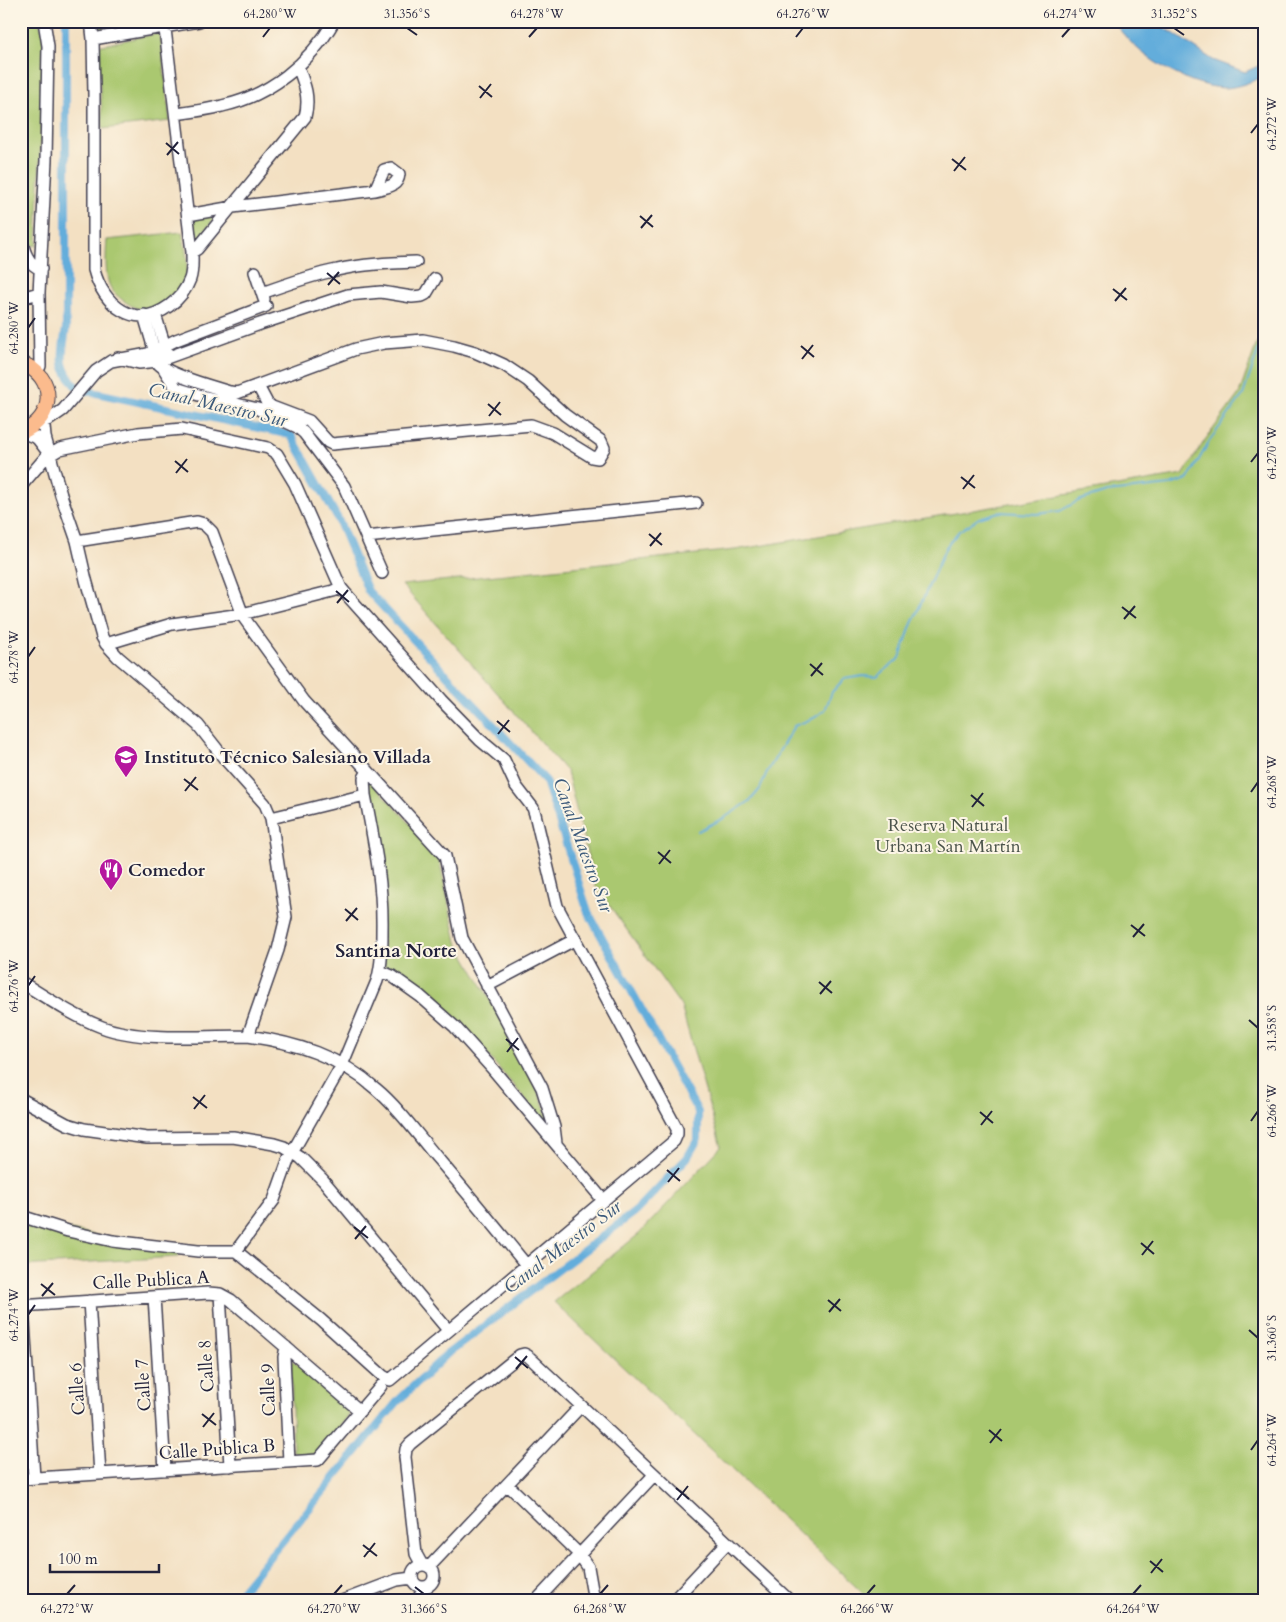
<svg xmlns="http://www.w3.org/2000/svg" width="1286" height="1622" font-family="Cardo,serif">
<rect width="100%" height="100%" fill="#fcf5e5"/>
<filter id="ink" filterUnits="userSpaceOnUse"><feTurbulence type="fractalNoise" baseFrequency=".02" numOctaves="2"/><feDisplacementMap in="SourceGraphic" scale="10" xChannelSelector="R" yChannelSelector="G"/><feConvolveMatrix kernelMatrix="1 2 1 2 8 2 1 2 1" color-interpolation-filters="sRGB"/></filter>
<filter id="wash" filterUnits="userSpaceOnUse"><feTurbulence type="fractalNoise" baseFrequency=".0096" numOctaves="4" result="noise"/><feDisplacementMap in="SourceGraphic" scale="20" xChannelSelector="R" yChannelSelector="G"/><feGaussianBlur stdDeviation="1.12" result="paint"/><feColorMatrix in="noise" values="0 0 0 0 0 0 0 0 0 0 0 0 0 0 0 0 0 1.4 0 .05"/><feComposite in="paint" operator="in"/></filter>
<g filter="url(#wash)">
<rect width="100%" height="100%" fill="#f3e0c2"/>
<path fill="#aac86f" stroke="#667555" d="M 21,21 L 38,21 L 44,34 L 37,246 L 30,245 L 21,208 Z
M 97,21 L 146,21 L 100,31 Z
M 160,33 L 170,121 L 103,129 L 97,46 Z
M 219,212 L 198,240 L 193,216 Z
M 182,232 C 185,247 190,263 185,278 C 181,291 161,307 148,310 C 137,312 118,298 112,290 C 104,280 106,252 107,240 Z
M 1265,334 L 1265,1601 L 871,1601 L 554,1302 L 639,1234 L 721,1147 L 681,1006 L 595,885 L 567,772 L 402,585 L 735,550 L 1183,475 L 1205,440 L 1239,394 L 1257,343 Z
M 370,780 L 438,854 L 457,942 L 496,1010 L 537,1088 L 550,1122 L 545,1122 L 479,1045 L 450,1015 L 385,969 L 369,782 Z
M 21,1220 L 180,1252 L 178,1257 L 21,1266 Z
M 293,1361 L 348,1407 L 349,1415 L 318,1452 L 314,1454 L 299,1455 L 293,1451 L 291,1362 Z"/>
<path fill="#63addb" stroke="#42688b" d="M 1114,21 L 1151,21 L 1173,33 L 1213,60 L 1245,72 L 1265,63 L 1265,76 C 1253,81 1237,88 1224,88 C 1185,86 1133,54 1114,21 Z"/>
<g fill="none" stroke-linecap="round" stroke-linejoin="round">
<path stroke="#63addb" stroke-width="2" d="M 698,831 L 724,818 L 750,801 L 760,789 L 766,774 L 794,726 L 814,718 L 825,710 L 832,692 L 844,679 L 863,676 L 877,677 L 900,658 L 910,628 L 946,547 L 959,531 L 979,518 L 999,512 L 1037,514 L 1060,511 L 1078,501 L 1107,492 L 1170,485 L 1188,479 L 1210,440 L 1243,395 L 1259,348 L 1265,342"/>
<path stroke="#63addb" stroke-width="8" d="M 66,21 L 66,328 C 62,358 57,365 78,389 L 291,435 L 338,519 L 368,591 L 546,781 L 588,912 L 698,1112 L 698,1139 L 687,1158 L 636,1211 L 446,1355 L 398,1401 L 233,1601"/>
</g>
</g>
<g filter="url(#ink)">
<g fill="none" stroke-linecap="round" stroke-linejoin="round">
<g stroke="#413e4f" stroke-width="14">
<path id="minor" d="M 91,21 L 93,39 L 94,95 L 94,270 C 103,305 135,331 169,306 C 179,299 186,290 190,279 C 193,270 192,261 192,252 L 164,21
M 93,39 L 199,21
M 176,114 C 191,112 207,110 222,106 C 269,96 310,63 334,21
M 188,215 L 233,207 L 375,190 C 386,187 398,187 399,174 L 391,168 L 384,170 L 375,190
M 21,239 C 24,251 28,265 41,269
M 192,252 L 197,249 L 305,117 C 310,98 305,85 298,67
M 255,272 L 264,299
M 262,293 C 287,284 312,275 337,270 C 363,264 389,263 416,262
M 21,298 L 39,293
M 155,314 L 167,353
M 144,315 L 158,363 C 167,375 214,387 230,392 L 237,393 L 356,349 L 384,343 L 423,340 L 454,346 L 475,352 L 504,365 L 528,381 L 565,415 L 601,441 L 604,448 L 598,458 L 592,457 L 553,433 L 531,425 L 332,444 L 328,442 L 309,421 L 272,407 L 267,403 L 258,386
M 118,358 L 139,363 L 158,361 L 260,324 L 348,295 L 381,292 L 412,297 L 422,296 L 426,294 L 435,279
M 164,369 L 176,388 L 202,396 L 258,409 L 297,427 L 304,433 L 344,486 L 382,573
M 37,372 L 40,366 L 39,293 L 46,160 L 48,46 L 44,21
M 38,424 L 50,419 L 63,410 L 96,371 L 111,361 L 148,354 L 176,340 L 266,306
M 21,432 L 37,438 L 47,451
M 21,486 L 45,458 L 60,449 L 138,433 L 182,429 L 268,448 L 277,454 L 295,484 L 341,588 L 346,594 L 441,700 L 480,740 L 504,760 L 516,786 L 533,808 L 535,814 L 557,906 L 677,1129 L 677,1134 L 674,1141 L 390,1380 L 383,1376 L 321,1320 L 236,1251 L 198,1251 L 113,1241 L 68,1231 L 21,1216
M 366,537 L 696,503
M 77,541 L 197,522 L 204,524 L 212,532 L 244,618 L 304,701 L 368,771 L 364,778 L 365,795 L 271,818
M 106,644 L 172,624 L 242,614 L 333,591 L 341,588
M 368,771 L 445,856 L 462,938 L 542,1088 L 554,1127 L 556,1143
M 380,971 L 392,976 L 420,996 L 455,1027 L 491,1067 L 603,1200
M 21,982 C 47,998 73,1016 102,1027 C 142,1042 204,1036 248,1036 L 278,950 L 286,917 L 271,818 L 265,804 L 224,758 L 198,725 L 118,657 L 106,644 L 102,637 L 86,580 L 77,541 L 61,495 L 45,437 L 43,416
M 487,986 L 576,939
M 248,1036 C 296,1043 339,1056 376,1089 C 399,1108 420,1138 439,1160 C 469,1195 498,1230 527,1266
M 21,1099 L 67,1124 L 84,1129 L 147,1138 L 233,1137 L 274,1144 L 284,1147 L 301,1158 L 323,1180 L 448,1330
M 236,1251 L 274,1200 L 289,1158 L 342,1065 L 377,981 C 382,964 382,947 382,930 C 383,882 374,842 365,795
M 220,1294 L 230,1466
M 154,1297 L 165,1470
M 89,1301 L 100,1474
M 21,1306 L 208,1293 L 220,1294 L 231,1300 L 360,1411
M 23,1306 L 34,1478
M 286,1347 L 284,1357 L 289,1462
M 21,1479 L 318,1460 L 381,1386
M 508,1485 L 579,1554 L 588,1567 L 594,1601
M 422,1565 L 416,1554 L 405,1457 L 406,1449 L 410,1444 L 520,1355 L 524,1354 L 528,1356 L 790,1601
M412 1576a11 11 0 1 1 22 0a11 11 0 1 1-22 0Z
M 429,1567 L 581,1406
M 342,1601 L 397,1580 L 412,1578
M 417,1601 L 425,1587
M 536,1601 L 654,1475
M 673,1601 L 727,1543"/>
</g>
<g stroke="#413e4f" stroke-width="16">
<path id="major" d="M 21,363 C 57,376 56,419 21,432"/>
</g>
<use href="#minor" stroke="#fff" stroke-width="11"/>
<use href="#major" stroke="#fbbb8d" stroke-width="14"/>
</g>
</g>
<path fill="none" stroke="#22223b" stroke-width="2" d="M 407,28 L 417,35M 1174,28 L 1184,35M 263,37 L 270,28M 529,37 L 537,28M 796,37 L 803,28M 1062,37 L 1070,28M 479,86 L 492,97M 480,98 L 491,84M 1251,133 L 1258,124M 166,143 L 179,154M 167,155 L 178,142M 952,159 L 966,170M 954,171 L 965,157M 640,216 L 653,227M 641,228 L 652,215M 327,273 L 340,284M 328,285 L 339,272M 1113,289 L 1127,300M 1115,301 L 1126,288M 28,328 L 35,318M 801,346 L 814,357M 802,359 L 813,345M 488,404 L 501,415M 489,416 L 500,402M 175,461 L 188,472M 1251,462 L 1258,453M 176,473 L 187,459M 961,477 L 975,488M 963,489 L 974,475M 649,534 L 662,545M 650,546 L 661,533M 336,591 L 349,602M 337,603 L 348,590M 1122,607 L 1136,618M 1124,619 L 1135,606M 28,657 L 35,647M 810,664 L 823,675M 811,676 L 822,663M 497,721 L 510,732M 498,734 L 509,720M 184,779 L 198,790M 185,791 L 196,777M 1251,792 L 1258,782M 971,795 L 984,806M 972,807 L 983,793M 658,852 L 671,863M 659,864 L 670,850M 345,909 L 358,920M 346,921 L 357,908M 1131,925 L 1145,936M 1133,937 L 1144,924M 819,982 L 832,993M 28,986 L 35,976M 820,994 L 831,981M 1249,1020 L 1258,1028M 506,1039 L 519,1050M 507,1052 L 518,1038M 193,1097 L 207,1108M 194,1109 L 205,1095M 980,1112 L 993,1123M 1251,1121 L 1258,1111M 981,1125 L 992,1111M 667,1170 L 680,1181M 668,1182 L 679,1168M 354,1227 L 368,1238M 355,1239 L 366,1226M 1141,1243 L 1154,1254M 1142,1255 L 1153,1241M 41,1284 L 55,1295M 42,1296 L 53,1283M 828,1300 L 841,1311M 829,1312 L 840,1299M 28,1315 L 35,1305M 1249,1330 L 1258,1338M 515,1357 L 528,1368M 516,1369 L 527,1356M 202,1414 L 216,1425M 203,1427 L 214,1413M 989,1430 L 1002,1441M 990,1443 L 1001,1429M 1251,1450 L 1258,1440M 676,1488 L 689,1499M 677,1500 L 688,1486M 363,1545 L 377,1556M 364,1557 L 375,1543M 1150,1561 L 1163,1572M 1151,1573 L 1162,1559M 415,1587 L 424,1594M 67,1594 L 75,1585M 334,1594 L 342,1585M 600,1594 L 608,1585M 867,1594 L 875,1585M 1133,1594 L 1141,1585"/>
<defs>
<g id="school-pin" transform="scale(1.25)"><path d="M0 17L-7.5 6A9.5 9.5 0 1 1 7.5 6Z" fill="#b5179e" stroke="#fcf5e5"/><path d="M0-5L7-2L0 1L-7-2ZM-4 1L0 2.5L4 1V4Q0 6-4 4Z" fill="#fff"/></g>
<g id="restaurant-pin" transform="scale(1.25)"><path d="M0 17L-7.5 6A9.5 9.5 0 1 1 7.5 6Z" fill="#b5179e" stroke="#fcf5e5"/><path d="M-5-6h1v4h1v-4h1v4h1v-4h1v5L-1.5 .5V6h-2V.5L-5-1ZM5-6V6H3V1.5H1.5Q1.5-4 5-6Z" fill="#fff"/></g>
</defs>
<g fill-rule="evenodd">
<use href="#school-pin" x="126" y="757"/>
<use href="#restaurant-pin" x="111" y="870"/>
</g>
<g text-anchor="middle" stroke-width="4" stroke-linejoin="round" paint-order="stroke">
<g font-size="18" font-weight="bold" fill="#22223b" stroke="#fcf5e5" text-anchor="start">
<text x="144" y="763">Instituto Técnico Salesiano Villada</text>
<text x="128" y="876">Comedor</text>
</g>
<g font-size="18" fill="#4b544b" stroke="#fcf5e5">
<text x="948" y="831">Reserva Natural<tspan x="948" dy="21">Urbana San Martín</tspan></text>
</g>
<g font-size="18" fill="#22223b" stroke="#fcf5e5">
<text transform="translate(151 1280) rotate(-3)" y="6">Calle Publica A</text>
<text transform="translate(206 1366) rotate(-94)" y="6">Calle 8</text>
<text transform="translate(143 1385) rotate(-94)" y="6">Calle 7</text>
<text transform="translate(77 1389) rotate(-94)" y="6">Calle 6</text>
<text transform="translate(268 1390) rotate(-92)" y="6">Calle 9</text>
<text transform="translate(217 1449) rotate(-4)" y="6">Calle Publica B</text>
</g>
<g font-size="19" font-style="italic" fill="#3c5a7b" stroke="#fcf5e5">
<text transform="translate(218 404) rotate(13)" y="7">Canal Maestro Sur</text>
<text transform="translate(584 845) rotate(70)" y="7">Canal Maestro Sur</text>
<text transform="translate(562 1246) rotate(-37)" y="7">Canal Maestro Sur</text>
</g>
<g font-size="19" font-weight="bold" fill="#22223b" stroke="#fcf5e5">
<text x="396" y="957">Santina Norte</text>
</g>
</g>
<rect width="1286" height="1622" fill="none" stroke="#fcf5e5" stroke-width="55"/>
<path d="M50 1564v8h109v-8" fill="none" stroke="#22223b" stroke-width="2.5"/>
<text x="58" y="1564" font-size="15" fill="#22223b" stroke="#fcf5e5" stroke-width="4" paint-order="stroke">100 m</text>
<rect x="28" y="28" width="1230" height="1566" fill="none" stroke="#22223b" stroke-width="2"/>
<g font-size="12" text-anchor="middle" fill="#22223b">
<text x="270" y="18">64.280°W</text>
<text x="407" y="18">31.356°S</text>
<text x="537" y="18">64.278°W</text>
<text x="803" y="18">64.276°W</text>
<text x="1070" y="18">64.274°W</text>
<text x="1174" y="18">31.352°S</text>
<text transform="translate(1272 124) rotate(-90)" y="4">64.272°W</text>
<text transform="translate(14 328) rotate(-90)" y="4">64.280°W</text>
<text transform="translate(1272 453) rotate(-90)" y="4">64.270°W</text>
<text transform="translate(14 657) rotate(-90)" y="4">64.278°W</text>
<text transform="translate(1272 782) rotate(-90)" y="4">64.268°W</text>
<text transform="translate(14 986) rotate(-90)" y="4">64.276°W</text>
<text transform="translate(1272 1028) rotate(-90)" y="4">31.358°S</text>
<text transform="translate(1272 1111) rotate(-90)" y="4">64.266°W</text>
<text transform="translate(14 1315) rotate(-90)" y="4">64.274°W</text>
<text transform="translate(1272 1338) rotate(-90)" y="4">31.360°S</text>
<text transform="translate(1272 1440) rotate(-90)" y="4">64.264°W</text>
<text x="67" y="1613">64.272°W</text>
<text x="334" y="1613">64.270°W</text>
<text x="424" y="1613">31.366°S</text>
<text x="600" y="1613">64.268°W</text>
<text x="867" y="1613">64.266°W</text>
<text x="1133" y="1613">64.264°W</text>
</g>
</svg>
